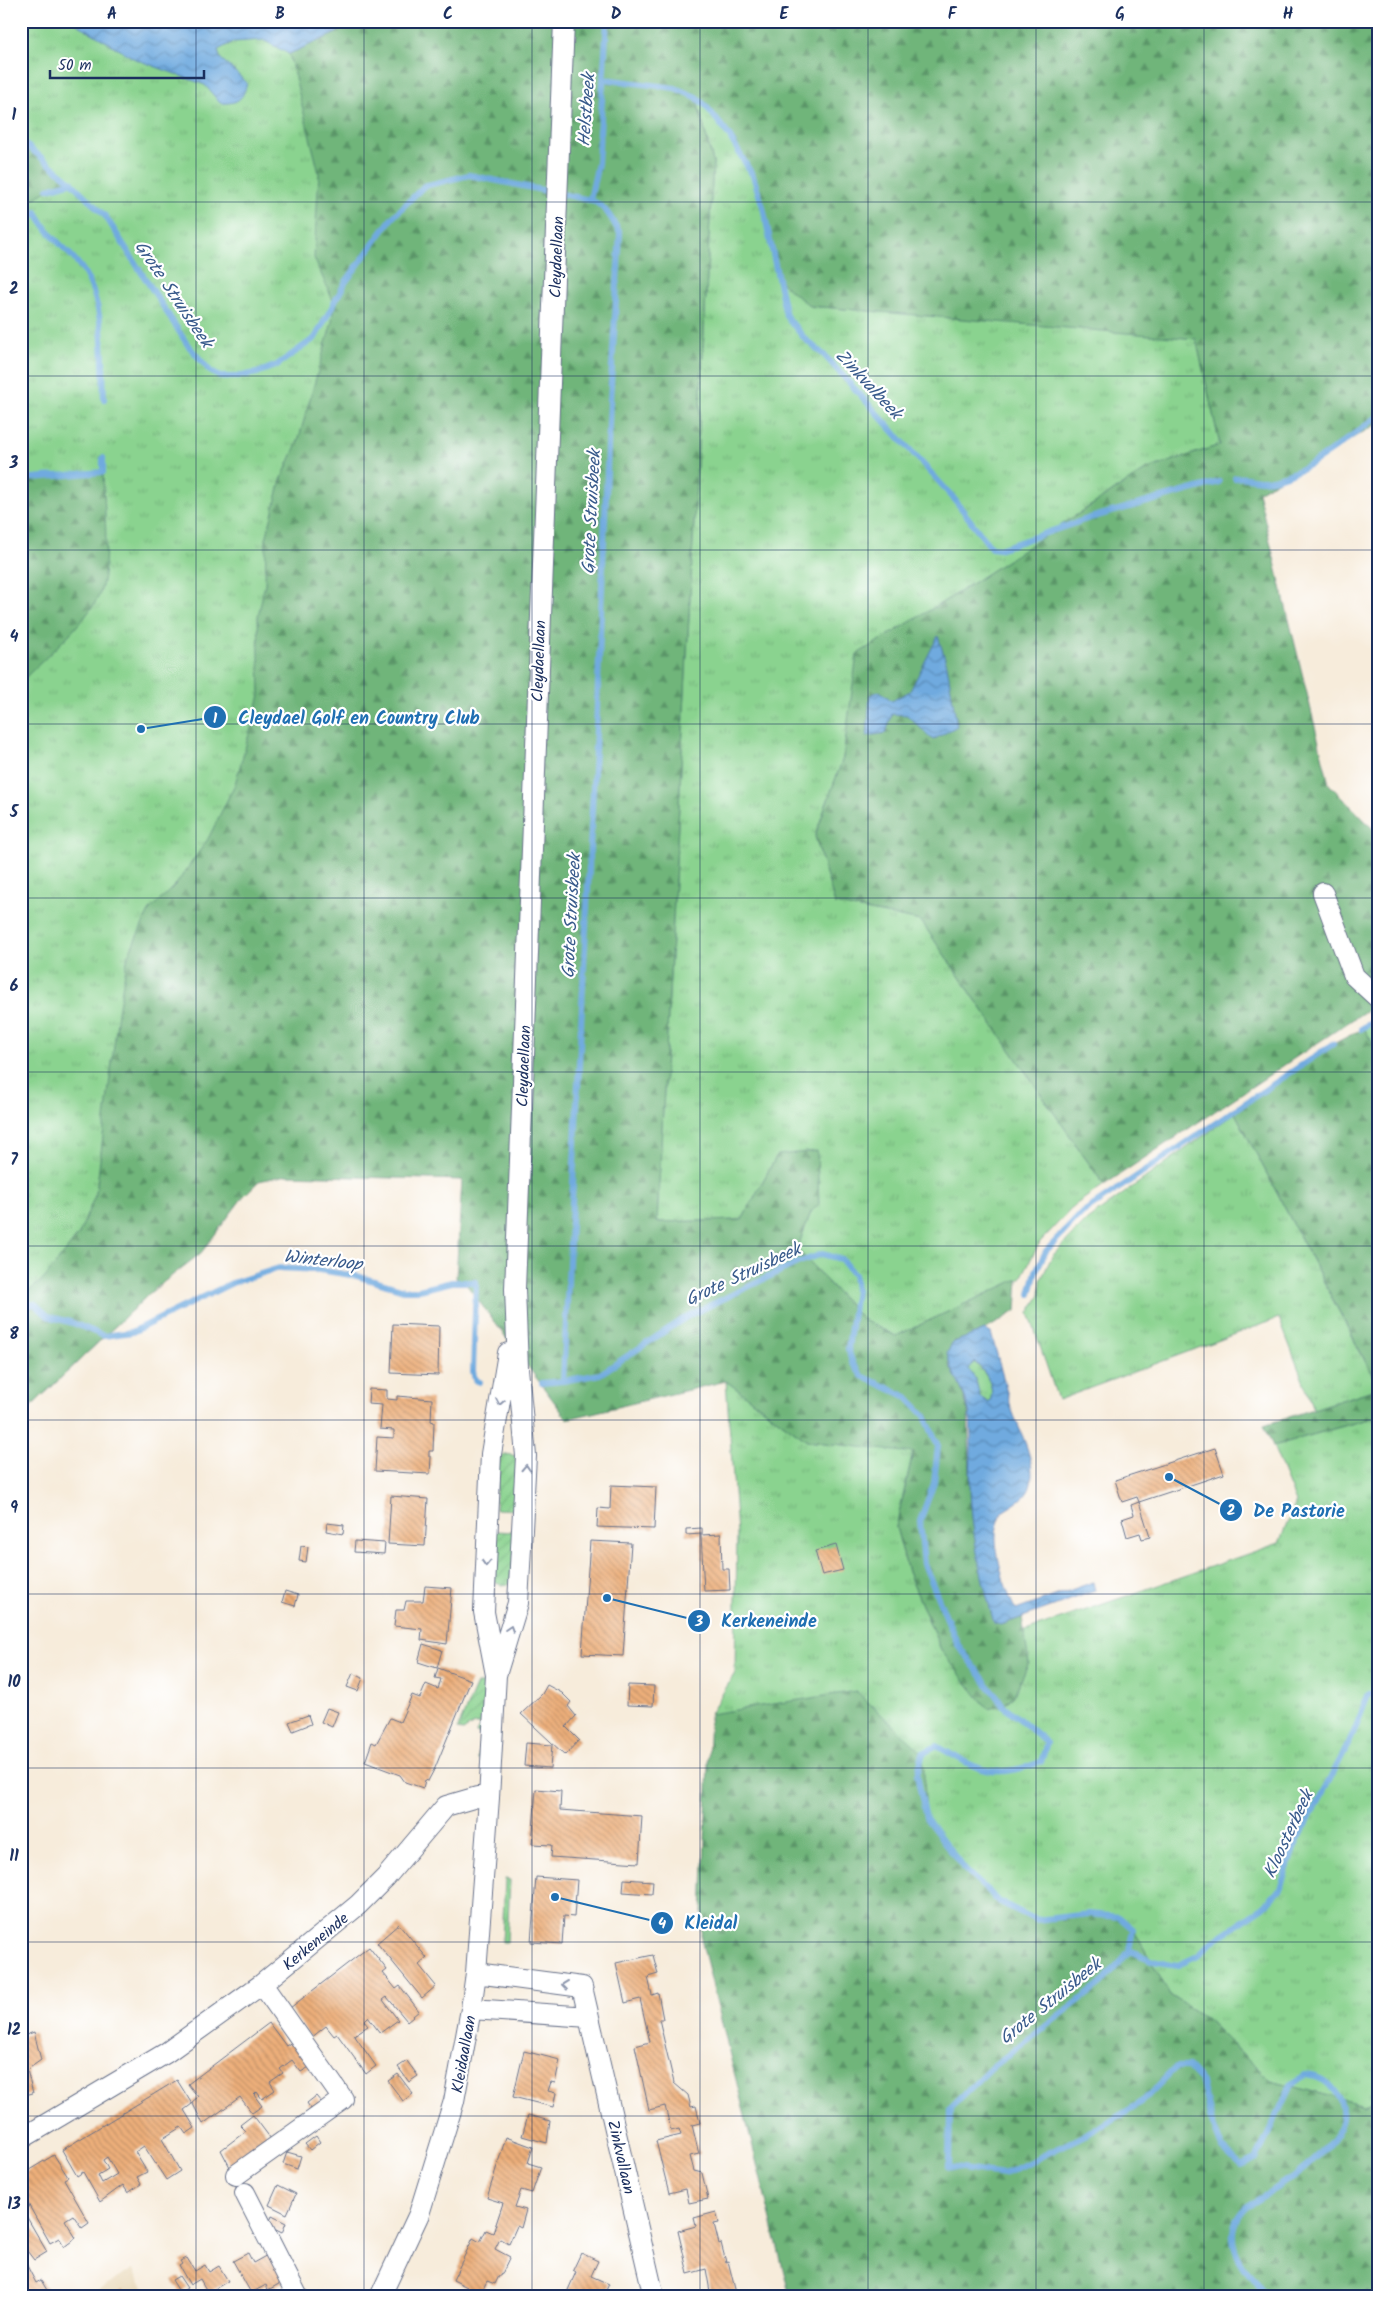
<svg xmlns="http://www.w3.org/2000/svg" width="1400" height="2318" font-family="Kalam,sans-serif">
<defs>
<pattern id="grass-tufts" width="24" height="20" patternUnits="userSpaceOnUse" patternTransform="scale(1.25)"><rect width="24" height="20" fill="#8ad38f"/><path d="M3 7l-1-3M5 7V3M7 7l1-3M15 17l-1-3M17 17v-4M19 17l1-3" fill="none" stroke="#76b57e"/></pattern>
<pattern id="forest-firs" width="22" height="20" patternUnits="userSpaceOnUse" patternTransform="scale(1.25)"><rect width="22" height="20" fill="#6fb57a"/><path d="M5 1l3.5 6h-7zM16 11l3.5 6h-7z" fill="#5a9467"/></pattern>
<pattern id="garden-furrows" width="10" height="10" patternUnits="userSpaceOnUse" patternTransform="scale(1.25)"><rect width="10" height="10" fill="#8ad38f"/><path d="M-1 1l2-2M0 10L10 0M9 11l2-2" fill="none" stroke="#76b57e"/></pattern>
<pattern id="water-waves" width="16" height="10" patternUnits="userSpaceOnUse" patternTransform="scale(1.25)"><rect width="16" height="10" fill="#6faadf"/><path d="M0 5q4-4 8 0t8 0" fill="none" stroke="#5a8bb8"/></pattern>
<pattern id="building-back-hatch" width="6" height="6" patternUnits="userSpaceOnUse" patternTransform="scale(1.25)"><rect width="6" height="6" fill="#edaf7a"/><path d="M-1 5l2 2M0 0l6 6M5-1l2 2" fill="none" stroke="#bf8f67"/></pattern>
</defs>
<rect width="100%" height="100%" fill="#fff"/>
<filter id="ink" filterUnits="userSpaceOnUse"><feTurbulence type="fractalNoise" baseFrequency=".02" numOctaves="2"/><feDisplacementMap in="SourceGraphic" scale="10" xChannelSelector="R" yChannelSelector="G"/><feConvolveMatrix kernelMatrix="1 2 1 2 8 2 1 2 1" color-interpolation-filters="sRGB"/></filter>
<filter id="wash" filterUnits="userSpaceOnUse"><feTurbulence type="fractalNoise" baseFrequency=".0096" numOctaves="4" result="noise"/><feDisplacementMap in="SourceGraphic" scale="20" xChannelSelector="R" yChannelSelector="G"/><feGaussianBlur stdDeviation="1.12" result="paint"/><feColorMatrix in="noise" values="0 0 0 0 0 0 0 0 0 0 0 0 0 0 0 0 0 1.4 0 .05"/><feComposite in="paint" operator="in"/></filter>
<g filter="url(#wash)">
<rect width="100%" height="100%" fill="#f7ecdb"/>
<path fill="#e9d9ba" d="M 133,2269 L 150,2297 L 86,2297 Z"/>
<path fill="url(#grass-tufts)" stroke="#528176" d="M 21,21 L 523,21 L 151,1292 L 21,1416 Z
M 696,97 L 706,106 L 728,134 L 753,176 L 763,207 L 810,306 L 1196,338 L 1220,445 L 1147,469 L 953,596 L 858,654 L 843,758 L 815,836 L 835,904 L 921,921 L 1104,1185 L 1075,1205 L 1040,1242 L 1021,1278 L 896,1336 L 863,1320 L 797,1249 L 811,1212 L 819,1204 L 777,1155 L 742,1220 L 657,1222 L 713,162 Z
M 1379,1019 L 1379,1055 L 1364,1028 Z
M 1235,1113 L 1379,1388 L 1314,1409 L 1279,1318 L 1058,1400 L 1029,1313 L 1040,1295 L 1041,1280 L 1052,1256 L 1087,1220 Z
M 974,1362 C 986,1372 997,1389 989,1403 L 980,1397 L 976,1381 L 968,1369 Z
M 726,1381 L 807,1441 L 913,1452 L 896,1527 L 908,1572 L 942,1652 L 1013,1697 L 1029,1663 L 1023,1632 L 1279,1543 L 1296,1502 L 1273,1446 L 1379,1416 L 1379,2099 L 1364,2105 L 1271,2081 L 1205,2018 L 1170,1995 L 1133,1929 L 1089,1914 L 1036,1920 L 1000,1902 L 966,1871 L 926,1818 L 710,1714 L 735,1673 L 737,1533 Z
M 505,1879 L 510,1880 L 507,1942 L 502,1942 Z"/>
<path fill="url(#forest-firs)" stroke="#45726c" d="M 351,21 L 1379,21 L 1379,423 L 1258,492 L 1329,784 L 1379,835 L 1379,1002 L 1104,1185 L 921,921 L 835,904 L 815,836 L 843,758 L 857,654 L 953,596 L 1147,469 L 1220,445 L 1196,339 L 810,306 C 803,300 782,286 779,278 C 771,260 769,228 763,207 C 755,176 723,115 696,98 L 713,162 L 657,1222 L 742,1220 L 777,1155 L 817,1151 L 819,1204 L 811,1212 L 797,1249 L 863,1320 L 896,1336 L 1018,1279 L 1016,1311 L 985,1330 L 952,1343 L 949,1365 L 960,1384 L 968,1410 L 971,1506 L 1001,1625 L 1022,1617 L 1029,1663 L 1013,1697 L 1003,1705 L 988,1709 L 942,1652 L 908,1572 L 896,1527 L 913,1453 L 807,1441 L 726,1381 L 567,1419 L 466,1284 L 456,1278 L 462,1180 L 287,1175 L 259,1181 L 243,1197 L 201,1253 L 151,1292 L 21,1416 L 21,1297 L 44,1279 L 79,1234 L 96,1193 L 118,1012 L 128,955 L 149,911 L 177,883 L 208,839 L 235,784 L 260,695 L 258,616 L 265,584 L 266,539 L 281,480 L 298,441 L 332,322 L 334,303 L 314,258 L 319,173 L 289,54 L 336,33 Z
M 21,141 L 68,179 L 21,206 Z
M 103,472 C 104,506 110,558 101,590 C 94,616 41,661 21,682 L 21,479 Z
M 1364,1028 L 1379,1055 L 1379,1387 L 1235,1113 L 1333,1044 Z
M 1379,1388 L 1379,1416 L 1273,1446 L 1264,1425 Z
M 856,1691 L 923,1753 L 926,1818 L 966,1871 L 1000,1902 L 1036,1920 L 1089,1914 L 1119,1917 L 1133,1929 L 1170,1995 L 1205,2018 L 1271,2081 L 1364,2105 L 1379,2099 L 1379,2297 L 790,2297 L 701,1939 L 710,1714 Z"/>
<path fill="url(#garden-furrows)" stroke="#528176" d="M 506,1454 L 517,1456 L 518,1510 L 495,1509 L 498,1458 Z
M 494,1531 L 517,1532 L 510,1584 L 501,1585 L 494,1582 Z
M 477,1684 L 485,1684 L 480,1759 L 478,1759 L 481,1734 L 476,1733 L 480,1724 L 474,1724 L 463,1731 L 457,1730 Z"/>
<path fill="url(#water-waves)" stroke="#456c9e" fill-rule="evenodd" d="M 72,21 L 351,21 L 336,33 L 289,54 L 263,40 L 233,42 L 218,50 L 220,58 L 247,83 C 243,100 237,104 220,103 L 205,85 L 135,59 Z
M 938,636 L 947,665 L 957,726 L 933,740 L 907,715 L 892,714 L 886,733 L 867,736 L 870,695 L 880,691 L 892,701 L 910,691 Z
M 985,1330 L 991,1333 C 998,1357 1004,1382 1011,1407 C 1019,1432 1038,1460 1030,1487 C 1027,1498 1011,1506 1002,1512 C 1000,1519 996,1527 996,1535 C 995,1553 1006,1594 1016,1610 L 1093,1582 L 1095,1591 L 1001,1625 L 994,1623 C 983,1584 974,1546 971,1506 C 968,1475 974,1442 969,1411 C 965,1390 951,1374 947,1354 L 952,1343 ZM 974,1362 C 986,1370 997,1390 989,1403 L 980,1397 L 976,1381 L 969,1369 Z"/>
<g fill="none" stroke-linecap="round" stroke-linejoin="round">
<path stroke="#6faadf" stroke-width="6" d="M 604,79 L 675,88 L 696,97 L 706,106 L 728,134 L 753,176 L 763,207 L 786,316 L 805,339 L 824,355 L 952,496 L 991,548 L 999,549 L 1090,518 L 1219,482
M 21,141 L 68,179 L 106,217 L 187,344 L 210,371 L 220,377 L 236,377 L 257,373 L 277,365 L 315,338 L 345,283 L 392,218 L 424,186 L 469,175 L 590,200 C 606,205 612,220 620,233 L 610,401 L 596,730 L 563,1381 L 600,1374 L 688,1316 L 797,1263 L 822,1254 L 841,1259 L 854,1275 L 856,1290 L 848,1349 L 853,1364 L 862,1376 L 907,1397 L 925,1416 L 938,1446 L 934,1483 L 920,1521 L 924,1564 L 958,1645 L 1003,1705 L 1047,1743 L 1041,1762 C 992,1780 980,1771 937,1746 L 923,1753 L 917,1775 L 926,1818 L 966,1871 L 1000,1902 L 1036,1920 L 1089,1914 L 1119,1917 L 1133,1929 L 1129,1951 L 1101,1984 L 992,2067 L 950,2108 L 949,2167 L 1003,2175 L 1091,2132 L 1142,2102 L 1176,2067 L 1188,2067 L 1202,2082 L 1210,2117 L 1222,2148 L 1241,2166 L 1257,2158 L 1291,2085 L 1305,2075 C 1322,2077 1329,2082 1338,2097 C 1358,2132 1304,2169 1278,2187 C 1263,2197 1246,2202 1237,2219 C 1222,2248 1251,2276 1267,2297
M 48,189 L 72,182
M 590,200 L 598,163 L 607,21
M 21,224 L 36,212 C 40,219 44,226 49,232 C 60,246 75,256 84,272 C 106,308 102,358 104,399
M 1235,478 C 1246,476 1256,481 1266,480 C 1310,474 1343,440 1379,416
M 21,479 L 103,472 L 103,458
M 1361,1029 L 1379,1018
M 1030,1294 L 1036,1271 L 1046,1251 L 1082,1213 L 1333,1044
M 21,1306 L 35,1304 L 48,1316 L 73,1323 L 104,1336 L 132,1332 L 232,1283 L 279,1268 L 319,1270 L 357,1276 L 404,1290 L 419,1290 L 452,1282 L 476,1282 L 473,1371 L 475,1380 L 480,1382
M 542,1383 L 563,1381
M 1129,1951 L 1157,1962 L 1178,1965 L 1198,1956 L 1212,1942 L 1264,1907 L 1280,1889 L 1295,1846 L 1352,1737 L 1369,1693 L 1379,1693"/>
</g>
<g id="blocks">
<path fill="url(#building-back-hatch)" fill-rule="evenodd" d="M 393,1324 L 439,1326 L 438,1375 L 391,1373 Z
M 369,1389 L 387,1390 L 387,1399 L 397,1400 L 397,1396 L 432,1399 L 431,1421 L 434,1422 L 433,1451 L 429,1451 L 429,1457 L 431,1457 L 430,1474 L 375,1471 L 377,1437 L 394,1438 L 394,1430 L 380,1429 L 382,1405 L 368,1404 Z
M 1215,1448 L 1224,1474 L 1139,1502 L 1150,1537 L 1142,1539 L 1140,1533 L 1127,1537 L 1122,1519 L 1134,1515 L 1131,1505 L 1139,1502 L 1137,1497 L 1122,1502 L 1115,1480 Z
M 611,1485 L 656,1487 L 654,1529 L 597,1527 L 598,1508 L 610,1509 Z
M 391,1496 L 428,1499 L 425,1546 L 388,1544 Z
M 327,1523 L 344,1525 L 343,1534 L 326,1531 Z
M 702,1528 L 702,1534 L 686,1535 L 686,1529 Z
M 721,1534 L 722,1569 L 729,1569 L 730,1590 L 704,1591 L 701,1535 Z
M 355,1541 L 385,1543 L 384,1554 L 354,1552 Z
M 590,1541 L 631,1543 L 623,1656 L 582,1654 Z
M 836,1545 L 843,1570 L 822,1575 L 815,1551 Z
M 301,1546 L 308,1547 L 306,1562 L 299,1561 Z
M 425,1586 L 452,1588 L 447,1644 L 421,1640 L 422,1629 L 394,1626 L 396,1610 L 404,1610 L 406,1601 L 423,1601 Z
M 285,1591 L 298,1595 L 295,1606 L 282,1602 Z
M 423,1644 L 442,1650 L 437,1668 L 418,1662 Z
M 438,1668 L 471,1680 L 435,1768 L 428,1781 L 425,1780 L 423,1788 L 405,1782 L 400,1775 L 365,1762 L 372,1742 L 376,1744 L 390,1718 L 400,1722 L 412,1695 L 420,1698 L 426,1684 L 438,1689 L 441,1679 L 435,1678 Z
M 353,1673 L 363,1678 L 358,1691 L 347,1687 Z
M 547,1685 L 562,1693 L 571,1702 L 568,1706 L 576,1716 L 566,1727 L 579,1740 L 565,1755 L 521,1714 L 542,1694 Z
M 628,1685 L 654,1686 L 653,1706 L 627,1705 Z
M 327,1708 L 338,1712 L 332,1727 L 321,1722 Z
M 308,1715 L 311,1724 L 293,1731 L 289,1722 Z
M 526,1743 L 552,1745 L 550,1768 L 524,1766 Z
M 536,1789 L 561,1791 L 560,1810 L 642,1816 L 639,1863 L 551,1857 L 552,1845 L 532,1844 Z
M 536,1877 L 577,1880 L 574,1917 L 564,1916 L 562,1944 L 531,1942 Z
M 624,1879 L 653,1881 L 652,1894 L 623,1892 Z
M 399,1924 L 427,1958 L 419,1965 L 436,1986 L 422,1998 L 377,1943 Z
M 369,1947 L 387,1970 L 383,1973 L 396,1989 L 400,1986 L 419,2011 L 407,2021 L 387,1997 L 383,2000 L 398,2020 L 380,2033 L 368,2017 L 364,2021 L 368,2026 L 354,2035 L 376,2066 L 366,2074 L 337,2034 L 334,2036 L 326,2026 L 311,2038 L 290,2008 Z
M 653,1955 L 658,1974 L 648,1977 L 652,1995 L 658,1993 L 663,2019 L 659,2019 L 674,2083 L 688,2095 L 691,2107 L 696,2106 L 700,2123 L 692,2125 L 699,2154 L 690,2156 L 694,2171 L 702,2173 L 708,2199 L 689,2203 L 686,2189 L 669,2193 L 656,2141 L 681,2135 L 679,2129 L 671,2131 L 665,2106 L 649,2110 L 635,2046 L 650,2042 L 640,1999 L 625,2003 L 616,1963 Z
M 269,2023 L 286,2046 L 293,2041 L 311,2066 L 301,2072 L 292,2060 L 280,2069 L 283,2073 L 270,2082 L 275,2090 L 262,2099 L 257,2092 L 254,2095 L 262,2106 L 252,2113 L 240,2097 L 203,2124 L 192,2102 L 198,2097 L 188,2084 Z
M 34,2032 L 41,2060 L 27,2070 L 33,2093 L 21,2096 L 21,2037 Z
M 524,2051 L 560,2060 L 555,2083 L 551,2082 L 548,2091 L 556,2093 L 553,2107 L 513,2097 Z
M 407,2061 L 418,2076 L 409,2082 L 398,2067 Z
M 398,2074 L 413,2094 L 403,2101 L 388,2081 Z
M 177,2080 L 192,2104 L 184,2110 L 195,2128 L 186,2134 L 181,2127 L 162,2139 L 180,2171 L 166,2180 L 144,2146 L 135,2152 L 147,2172 L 137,2177 L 141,2184 L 128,2193 L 123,2185 L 100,2202 L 83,2172 L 77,2176 L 62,2150 ZM 107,2157 L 117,2174 L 102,2183 L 98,2175 L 108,2169 L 103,2160 Z
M 316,2096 L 321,2102 L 311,2109 L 307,2103 Z
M 253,2115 L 271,2139 L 231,2169 L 221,2150 L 246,2131 L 240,2125 Z
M 528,2115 L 550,2121 L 547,2143 L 522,2136 Z
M 316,2136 L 320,2142 L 310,2150 L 305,2144 Z
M 506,2137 L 533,2147 L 528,2163 L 541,2167 L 532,2193 L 521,2190 L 515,2207 L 526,2210 L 521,2228 L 517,2226 L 509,2244 L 500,2239 L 495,2249 L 510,2257 L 501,2276 L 499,2276 L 495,2284 L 487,2281 L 479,2297 L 463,2297 L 467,2287 L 453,2280 L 473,2238 L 480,2242 L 486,2230 L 493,2233 L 503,2203 L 487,2198 Z
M 287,2152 L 301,2156 L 297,2169 L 283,2164 Z
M 54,2155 L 68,2177 L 64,2179 L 89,2223 L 82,2228 L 73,2215 L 65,2220 L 76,2238 L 64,2247 L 59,2238 L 50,2243 L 27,2202 L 21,2206 L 21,2175 Z
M 278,2185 L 296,2194 L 287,2214 L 269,2205 Z
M 21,2207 L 47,2252 L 34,2260 L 21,2243 Z
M 716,2212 L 719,2223 L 714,2224 L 719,2244 L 721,2243 L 726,2262 L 728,2261 L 737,2297 L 711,2297 L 706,2269 L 688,2274 L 683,2252 L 678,2231 L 696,2226 L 694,2218 Z
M 272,2216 L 286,2223 L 282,2233 L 268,2226 Z
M 248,2253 L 253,2263 L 271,2253 L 286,2280 L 268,2290 L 266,2285 L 251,2293 L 233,2261 Z
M 581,2253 L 598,2261 L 591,2276 L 609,2284 L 603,2297 L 565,2297 L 576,2272 L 573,2270 Z
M 187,2258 L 195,2271 L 205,2265 L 209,2272 L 219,2266 L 228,2281 L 208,2293 L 200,2279 L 190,2285 L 179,2266 L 182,2264 L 180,2261 Z
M 24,2260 L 36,2283 L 41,2280 L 51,2297 L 28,2297 L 21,2284 L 21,2261 Z
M 179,2276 L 187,2288 L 180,2293 L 172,2280 Z
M 123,2290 L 126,2296 L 136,2290 L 140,2297 L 105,2297 Z"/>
</g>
</g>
<g filter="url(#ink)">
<use href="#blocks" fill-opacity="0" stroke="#68718a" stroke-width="1"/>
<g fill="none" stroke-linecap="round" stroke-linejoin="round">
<g stroke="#68718a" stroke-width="22">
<path id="minor" d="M 1323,893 L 1354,976 L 1379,999
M 496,1675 L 518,1603 L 526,1456 L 518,1368 L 515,1289 L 564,21
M 476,1973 L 582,1987 L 654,2297
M 471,2009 L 589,2017
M 21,2139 L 166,2053 L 262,1984 L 358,1905 L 386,1877 L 446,1806 L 477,1797 L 489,1798
M 236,2175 L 343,2099 L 262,1984
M 245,2193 L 298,2297
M 380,2297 L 419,2214 L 454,2101 L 471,2009 L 476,1973 L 489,1798 L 496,1675 L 484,1612 L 491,1454 L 508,1353"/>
</g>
<use href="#minor" stroke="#fff" stroke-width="20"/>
</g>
<defs><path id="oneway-chevron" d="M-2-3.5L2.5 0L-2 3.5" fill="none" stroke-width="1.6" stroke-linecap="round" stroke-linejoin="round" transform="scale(1.25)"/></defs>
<g stroke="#8d97ae">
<use href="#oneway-chevron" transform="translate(500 1402) rotate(100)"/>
<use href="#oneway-chevron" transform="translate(526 1468) rotate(-87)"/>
<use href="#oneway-chevron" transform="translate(486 1563) rotate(92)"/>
<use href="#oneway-chevron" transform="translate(510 1629) rotate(-72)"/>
<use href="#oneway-chevron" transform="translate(565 1985) rotate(-173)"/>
</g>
</g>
<path fill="none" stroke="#1b2f5e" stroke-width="1" stroke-opacity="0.55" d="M 196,21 L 196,2297M 364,21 L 364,2297M 532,21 L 532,2297M 700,21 L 700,2297M 868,21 L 868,2297M 1036,21 L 1036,2297M 1204,21 L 1204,2297M 21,202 L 1379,202M 21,376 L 1379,376M 21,550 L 1379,550M 21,724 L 1379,724M 21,898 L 1379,898M 21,1072 L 1379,1072M 21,1246 L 1379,1246M 21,1420 L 1379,1420M 21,1594 L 1379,1594M 21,1768 L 1379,1768M 21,1942 L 1379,1942M 21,2116 L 1379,2116"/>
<g text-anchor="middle" stroke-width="4.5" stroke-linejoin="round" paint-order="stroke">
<g font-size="16" fill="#1b2f5e" stroke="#fff">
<text transform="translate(556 257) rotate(-88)" y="6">Cleydaellaan</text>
<text transform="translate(538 661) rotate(-88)" y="6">Cleydaellaan</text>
<text transform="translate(523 1066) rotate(-88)" y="6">Cleydaellaan</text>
<text transform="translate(315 1941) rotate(-40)" y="6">Kerkeneinde</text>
<text transform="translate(463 2054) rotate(-80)" y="6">Kleidaallaan</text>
<text transform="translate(622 2157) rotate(77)" y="6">Zinkvallaan</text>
</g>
<g font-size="18" font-style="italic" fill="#385a8b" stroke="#fff">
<text transform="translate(586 110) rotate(-86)" y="6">Helstbeek</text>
<text transform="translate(174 294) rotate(56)" y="6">Grote Struisbeek</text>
<text transform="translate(869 384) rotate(47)" y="6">Zinkvalbeek</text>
<text transform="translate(591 512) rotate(-87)" y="6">Grote Struisbeek</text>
<text transform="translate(571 916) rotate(-87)" y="6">Grote Struisbeek</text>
<text transform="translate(323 1260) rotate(6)" y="6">Winterloop</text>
<text transform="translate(743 1274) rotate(-25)" y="6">Grote Struisbeek</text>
<text transform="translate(1288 1834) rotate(-65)" y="6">Kloosterbeek</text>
<text transform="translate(1050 2001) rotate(-39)" y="6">Grote Struisbeek</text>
</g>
</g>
<path fill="none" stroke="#1f6fb2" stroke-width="2" d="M141 729L215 717M1169 1477L1231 1510M607 1598L699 1621M555 1897L662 1923"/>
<g fill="#1f6fb2" stroke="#fff" stroke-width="2">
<circle cx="141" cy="729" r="5"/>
<circle cx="1169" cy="1477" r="5"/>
<circle cx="607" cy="1598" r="5"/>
<circle cx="555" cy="1897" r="5"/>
<circle cx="215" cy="717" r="12"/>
<circle cx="1231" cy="1510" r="12"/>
<circle cx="699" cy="1621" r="12"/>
<circle cx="662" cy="1923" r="12"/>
</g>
<g font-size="15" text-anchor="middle" font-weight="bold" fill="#fff">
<text x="215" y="723">1</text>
<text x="1231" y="1515">2</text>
<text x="699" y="1626">3</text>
<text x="662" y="1928">4</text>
</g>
<g font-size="18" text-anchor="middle" font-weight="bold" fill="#1f6fb2" stroke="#fff" stroke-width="4.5" stroke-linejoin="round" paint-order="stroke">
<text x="359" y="724">Cleydael Golf en Country Club</text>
<text x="1299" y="1517">De Pastorie</text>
<text x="769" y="1627">Kerkeneinde</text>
<text x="711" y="1929">Kleidal</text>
</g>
<rect width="1400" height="2318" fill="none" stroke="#fff" stroke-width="55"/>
<path d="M50 70v8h154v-8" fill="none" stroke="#1b2f5e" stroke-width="2.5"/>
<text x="58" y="70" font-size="15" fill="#1b2f5e" stroke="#ffffff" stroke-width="4" paint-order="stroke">50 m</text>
<rect x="28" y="28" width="1344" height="2262" fill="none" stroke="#1b2f5e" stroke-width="2"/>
<g font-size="16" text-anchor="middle" font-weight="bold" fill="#1b2f5e">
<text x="112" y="19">A</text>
<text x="280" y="19">B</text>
<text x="448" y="19">C</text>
<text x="616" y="19">D</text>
<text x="784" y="19">E</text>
<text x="952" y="19">F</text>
<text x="1120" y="19">G</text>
<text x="1288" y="19">H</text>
<text x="14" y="120">1</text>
<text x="14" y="294">2</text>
<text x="14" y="468">3</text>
<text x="14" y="642">4</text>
<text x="14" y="817">5</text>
<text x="14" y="991">6</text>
<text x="14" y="1165">7</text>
<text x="14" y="1339">8</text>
<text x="14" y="1513">9</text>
<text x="14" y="1687">10</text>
<text x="14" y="1861">11</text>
<text x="14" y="2035">12</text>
<text x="14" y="2209">13</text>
</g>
</svg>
